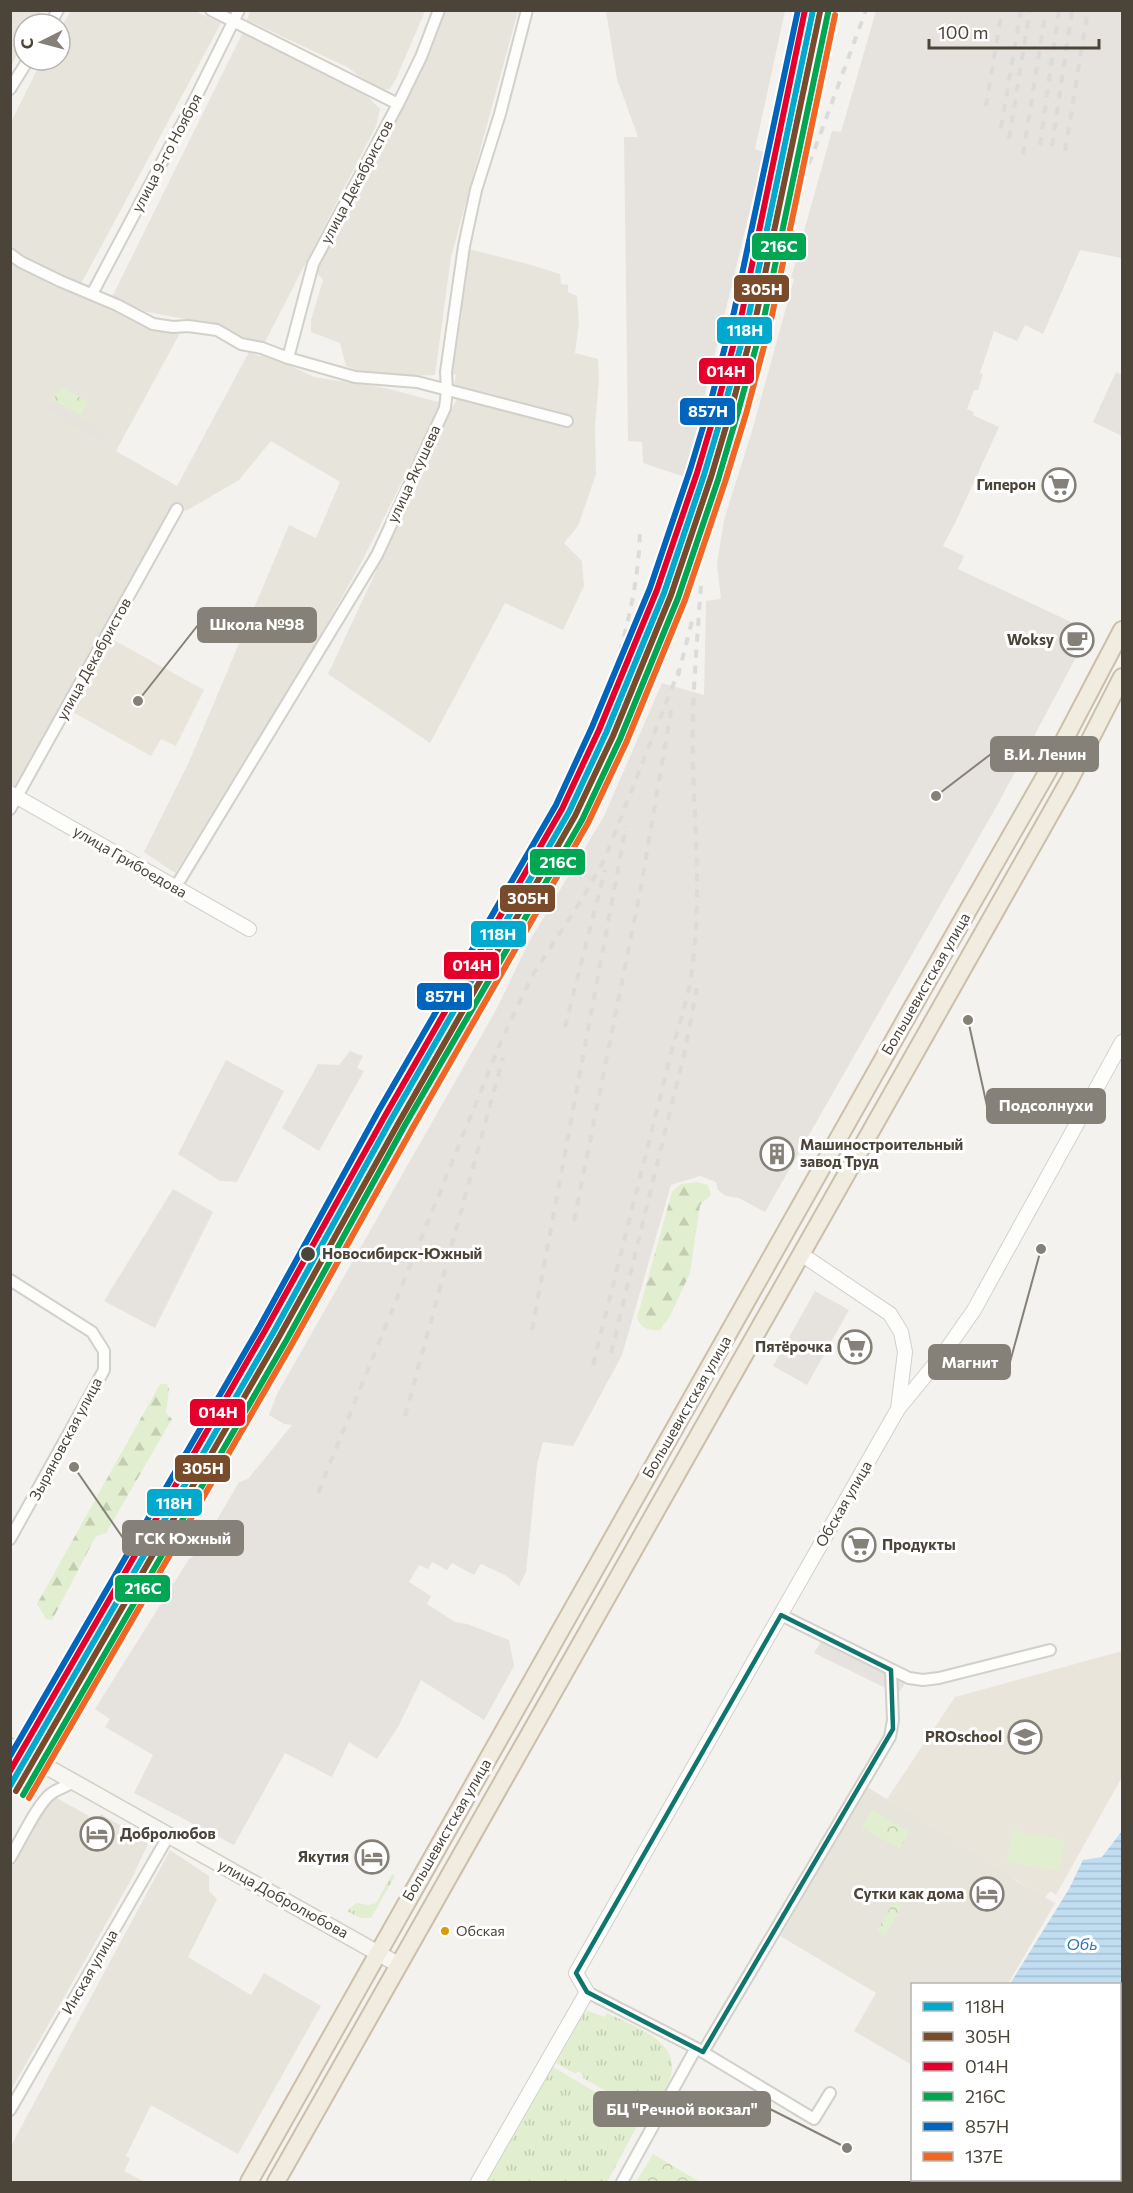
<svg xmlns="http://www.w3.org/2000/svg" width="1133" height="2193" font-family="Commissioner,sans-serif">
<defs>
<pattern id="grass-tufts" width="24" height="20" patternUnits="userSpaceOnUse" patternTransform="scale(1.5)"><rect width="24" height="20" fill="#e1eecf"/><path d="M3 7l-1-3M5 7V3M7 7l1-3M15 17l-1-3M17 17v-4M19 17l1-3" fill="none" stroke="#c3cdb2"/></pattern>
<pattern id="forest-firs" width="22" height="20" patternUnits="userSpaceOnUse" patternTransform="scale(1.5)"><rect width="22" height="20" fill="#e1eecf"/><path d="M5 1l3.5 6h-7zM16 11l3.5 6h-7z" fill="#c3cdb2"/></pattern>
<pattern id="park-crowns" width="20" height="18" patternUnits="userSpaceOnUse" patternTransform="scale(1.5)"><rect width="20" height="18" fill="#e1eecf"/><path d="M2 6a3 3 0 1 1 6 0M12 15a3 3 0 1 1 6 0" fill="none" stroke="#c3cdb2"/></pattern>
<pattern id="water-rules" width="6" height="5" patternUnits="userSpaceOnUse" patternTransform="scale(1.5)"><rect width="6" height="5" fill="#c0ddf1"/><path d="M0 2.5h6" fill="none" stroke="#a6bfcf"/></pattern>
</defs>
<rect width="100%" height="100%" fill="#f4f2ee"/>
<path fill="#e7e4dc" d="M 11,10 L 41,11 L 34,24 L 24,24 L 24,42 L 11,66 Z
M 71,11 L 195,11 L 221,23 L 81,284 L 28,259 L 11,246 L 10,124 L 42,60 L 60,60 L 60,29 Z
M 250,11 L 425,11 L 396,79 L 390,89 L 379,91 L 347,67 L 247,20 Z
M 444,11 L 518,11 L 451,257 L 435,375 L 396,376 L 356,370 L 346,366 L 340,343 L 311,332 L 311,320 L 323,280 L 316,272 L 425,56 Z
M 243,32 L 339,79 L 368,97 L 380,109 L 376,126 L 264,344 L 243,341 L 217,325 L 147,312 L 112,297 Z
M 469,249 L 528,264 L 560,274 L 561,284 L 568,285 L 568,292 L 577,296 L 579,323 L 575,353 L 598,359 L 599,380 L 595,425 L 596,474 L 578,526 L 564,543 L 582,561 L 584,586 L 563,630 L 505,603 L 430,743 L 328,674 L 458,396 L 460,387 L 454,385 L 456,375 L 449,373 L 462,315 L 461,304 Z
M 11,258 L 78,293 L 161,332 L 180,333 L 116,451 L 177,486 L 249,352 L 259,356 L 266,354 L 314,377 L 385,388 L 442,403 L 360,565 L 299,674 L 175,873 L 144,852 L 189,762 L 289,525 L 316,538 L 340,482 L 271,441 L 239,480 L 186,511 L 176,504 L 16,787 L 11,784 Z
M 867,1787 L 1016,1877 L 1015,1880 L 1055,1903 L 1008,1984 L 912,1984 L 912,2065 L 854,2031 L 876,1993 L 780,1936 Z
M 53,1796 L 89,1816 L 85,1826 L 92,1829 L 101,1814 L 137,1835 L 148,1844 L 131,1880 L 11,2090 L 11,1865 L 40,1813 Z
M 170,1850 L 209,1876 L 209,1891 L 217,1899 L 188,1957 L 251,1995 L 264,1973 L 321,2006 L 238,2154 L 151,2105 L 126,2156 L 130,2159 L 124,2171 L 145,2182 L 11,2182 L 11,2146 Z"/>
<path fill="#e6e2de" d="M 606,11 L 785,11 L 755,149 L 764,152 L 685,477 L 643,463 L 642,442 L 628,441 L 624,137 L 638,137 L 617,79 Z
M 876,11 L 1122,11 L 1122,258 L 1080,250 L 1043,334 L 1025,325 L 1017,341 L 994,331 L 980,373 L 983,374 L 978,390 L 974,390 L 967,409 L 974,412 L 973,415 L 999,427 L 957,519 L 943,546 L 964,556 L 958,569 L 1090,631 L 999,802 L 765,1212 L 739,1198 L 726,1196 L 718,1190 L 716,1182 L 700,1176 L 671,1185 L 622,1355 L 573,1446 L 543,1442 L 537,1465 L 526,1572 L 519,1586 L 505,1575 L 481,1564 L 474,1575 L 452,1563 L 447,1570 L 432,1562 L 428,1569 L 419,1565 L 409,1582 L 431,1596 L 427,1604 L 455,1622 L 467,1624 L 509,1640 L 514,1666 L 484,1720 L 421,1680 L 398,1727 L 377,1759 L 349,1742 L 332,1777 L 285,1753 L 234,1845 L 134,1793 L 153,1755 L 105,1727 L 110,1719 L 95,1709 L 189,1559 L 197,1554 L 239,1482 L 248,1479 L 292,1425 L 284,1424 L 269,1415 L 277,1394 L 496,1010 L 529,942 L 604,816 L 662,683 L 704,695 L 706,601 L 721,599 L 717,564 L 724,520 L 752,431 L 794,279 L 791,278 L 832,131 L 841,132 Z
M 226,1060 L 284,1091 L 237,1182 L 220,1181 L 178,1154 Z"/>
<path fill="#eae5da" d="M 110,638 L 204,690 L 176,746 L 161,739 L 151,756 L 71,711 Z
M 1122,1651 L 1122,1777 L 1056,1895 L 1050,1891 L 1045,1898 L 887,1799 L 955,1697 Z"/>
<path fill="url(#grass-tufts)" d="M 392,1874 L 395,1876 L 371,1918 L 360,1918 L 347,1911 L 356,1903 L 369,1905 L 376,1903 Z
M 588,2011 L 605,2017 L 607,2013 C 632,2026 683,2041 670,2078 C 666,2091 656,2104 649,2115 L 583,2078 L 584,2076 L 578,2071 L 576,2074 L 556,2063 L 584,2013 Z
M 553,2067 L 641,2119 L 607,2182 L 487,2182 Z"/>
<path fill="url(#forest-firs)" d="M 697,1182 L 708,1185 L 711,1195 L 700,1205 L 690,1273 L 670,1316 L 660,1330 C 649,1331 642,1329 637,1318 L 672,1192 L 681,1184 Z
M 160,1384 L 167,1384 L 169,1389 L 166,1413 L 172,1419 L 106,1533 L 96,1536 L 52,1620 L 46,1619 L 37,1604 Z"/>
<path fill="url(#park-crowns)" d="M 61,387 L 88,402 L 81,415 L 53,400 Z
M 888,1819 L 909,1832 L 900,1849 L 878,1837 Z
M 894,1901 L 902,1906 L 885,1936 L 877,1931 Z
M 653,2154 L 700,2182 L 636,2182 Z"/>
<path fill="#e1eecf" d="M 872,1809 L 888,1819 L 878,1837 L 862,1828 Z
M 1012,1830 L 1065,1840 L 1059,1871 L 1007,1862 Z"/>
<path fill="#e6e3df" d="M 1116,372 L 1122,375 L 1122,436 L 1093,422 Z
M 49,401 L 105,433 L 100,440 L 45,409 Z
M 350,1051 L 363,1056 L 357,1068 L 364,1071 L 319,1151 L 282,1128 L 318,1064 L 339,1065 Z
M 173,1189 L 213,1212 L 155,1328 L 104,1301 Z
M 815,1291 L 849,1310 L 807,1385 L 773,1366 Z
M 824,1637 L 909,1678 L 898,1694 L 814,1653 Z"/>
<path fill="url(#water-rules)" d="M 1122,1831 L 1122,2182 L 915,2182 L 917,2180 L 1120,2180 L 1120,1984 L 1010,1984 L 1069,1889 L 1083,1860 L 1102,1857 Z"/>
<g fill="none" stroke-linecap="round" stroke-linejoin="round">
<g stroke="#d2d0cb" stroke-width="14">
<path id="minor" d="M 211,10 L 398,104
M 50,24 L 58,10
M 10,89 L 28,60
M 10,254 L 21,262 L 60,281 L 117,305 L 153,324 L 173,327 L 188,326 L 217,330 L 241,344 L 262,348 L 288,358 L 355,377 L 417,382 L 567,421
M 92,294 L 190,109 L 239,10
M 288,358 L 313,264 L 398,104 L 421,57 L 439,10
M 10,809 L 177,509
M 175,888 L 377,555 L 445,408 L 447,390 L 446,372 L 464,246 L 476,190 L 500,114 L 527,10
M 10,1280 L 92,1332 L 104,1351 L 104,1370 L 10,1539
M 781,1615 L 909,1678 L 923,1680 L 939,1678 L 1050,1650
M 10,1858 C 20,1842 38,1802 52,1793 C 59,1788 67,1787 74,1781
M 587,1992 L 696,2048 L 814,2119 L 830,2093
M 703,2052 L 890,1737 L 893,1720 L 891,1670
M 10,2110 L 169,1835
M 622,2182 L 696,2048"/>
</g>
<g stroke="#d2d0cb" stroke-width="16">
<path id="tertiary" d="M 10,793 L 249,929
M 801,1254 L 890,1314 L 901,1332 L 905,1352 L 898,1409
M 478,2182 L 587,1992 L 576,1973 L 898,1409 L 944,1353 L 974,1310 L 1122,1042"/>
</g>
<g stroke="#d3cfc5" stroke-width="18">
<path id="secondary" d="M 10,1746 L 399,1965"/>
</g>
<g stroke="#ccbfa9" stroke-width="20">
<path id="trunk" d="M 249,2182 L 912,1008 L 1048,771 L 1122,630
M 276,2182 L 1069,781 L 1122,677"/>
</g>
<use href="#minor" stroke="#fdfdfc" stroke-width="10"/>
<use href="#tertiary" stroke="#fdfdfc" stroke-width="14"/>
<use href="#secondary" stroke="#f7f6f1" stroke-width="15"/>
<use href="#trunk" stroke="#f0ece0" stroke-width="16"/>
<path stroke="#dbdbda" stroke-width="4" stroke-dasharray="8 8" stroke-linecap="butt" d="M 986,106 L 1002,10
M 1001,128 L 1021,10
M 1009,139 L 1030,10
M 1040,145 L 1059,10
M 1052,146 L 1072,10
M 1065,151 L 1088,10
M 1023,154 L 1046,10
M 790,208 L 813,154 L 866,10
M 678,676 L 692,621
M 597,729 C 617,663 639,598 640,529
M 565,1027 L 605,870
M 574,1221 L 641,887 L 672,705
M 532,1330 L 626,826
M 611,1353 L 685,1050 L 697,988
M 593,1365 L 673,1046 C 681,1019 690,991 693,962 C 701,897 695,832 693,766 C 691,706 697,645 701,584
M 405,1416 L 503,1058
M 318,1493 L 502,1039 L 532,976 L 582,899 L 605,858 L 679,670"/>
<g stroke="#fff" stroke-width="10">
<path id="rail-1" d="M 10,1786 L 273,1333 L 392,1118 L 569,812 L 606,733 L 664,593 L 704,475 L 724,408 L 749,315 L 813,10"/>
</g>
<g stroke="#fff" stroke-width="10">
<path id="rail-2" d="M 16,1791 L 279,1337 L 399,1122 L 575,816 L 613,736 L 671,595 L 711,477 L 731,410 L 756,317 L 820,12"/>
</g>
<g stroke="#fff" stroke-width="10">
<path id="rail-3" d="M 10,1771 L 266,1329 L 386,1114 L 562,809 L 599,730 L 657,590 L 697,473 L 717,406 L 742,313 L 805,10"/>
</g>
<g stroke="#fff" stroke-width="10">
<path id="rail-4" d="M 23,1795 L 286,1341 L 405,1125 L 582,820 L 620,739 L 678,598 L 718,480 L 738,412 L 764,318 L 828,13"/>
</g>
<g stroke="#fff" stroke-width="10">
<path id="rail-5" d="M 10,1756 L 260,1326 L 379,1110 L 556,805 L 592,727 L 650,588 L 690,470 L 710,404 L 734,312 L 798,10"/>
</g>
<g stroke="#fff" stroke-width="10">
<path id="rail-6" d="M 29,1798 L 292,1344 L 412,1129 L 588,823 L 626,743 L 685,600 L 725,482 L 746,414 L 771,320 L 835,15"/>
</g>
<use href="#rail-1" stroke="#00a9ce" stroke-width="6"/>
<use href="#rail-2" stroke="#7a4b2a" stroke-width="6"/>
<use href="#rail-3" stroke="#e4002b" stroke-width="6"/>
<use href="#rail-4" stroke="#00a651" stroke-width="6"/>
<use href="#rail-5" stroke="#0065bd" stroke-width="6"/>
<use href="#rail-6" stroke="#f26522" stroke-width="6"/>
</g>
<path fill="none" stroke="#0f766e" stroke-width="4.5" stroke-linejoin="round" d="M 781,1615 L 891,1670 L 893,1729 L 703,2052 L 587,1992 L 576,1973 Z"/>
<defs>
<g id="supermarket-ring" transform="scale(1.725)"><circle r="9.5" fill="#fff" stroke="#868178" stroke-width="1.5"/><path d="M-6-5.5h2.5l.6 2H6L4.5 2H-2.5L-4.4-4H-6ZM-1.5 3.2a1.3 1.3 0 1 0 .1 0ZM3 3.2a1.3 1.3 0 1 0 .1 0Z" fill="#868178"/></g>
<g id="cafe-ring" transform="scale(1.725)"><circle r="9.5" fill="#fff" stroke="#868178" stroke-width="1.5"/><path d="M-5.5-4.5H6V0H3Q3 3.5 0 3.5H-2.5Q-5.5 3.5-5.5 0ZM3-3.2v2h1.7v-2ZM-6 4.5H4V6H-6Z" fill="#868178"/></g>
<g id="building-ring" transform="scale(1.725)"><circle r="9.5" fill="#fff" stroke="#868178" stroke-width="1.5"/><path d="M-4-6H4V6H1V3H-1V6H-4ZM-2.5-4.3h1.7v1.8h-1.7ZM.8-4.3h1.7v1.8H.8ZM-2.5-1h1.7V.8h-1.7ZM.8-1h1.7V.8H.8Z" fill="#868178"/></g>
<g id="school-ring" transform="scale(1.725)"><circle r="9.5" fill="#fff" stroke="#868178" stroke-width="1.5"/><path d="M0-5L7-2L0 1L-7-2ZM-4 1L0 2.5L4 1V4Q0 6-4 4Z" fill="#868178"/></g>
<g id="hotel-ring" transform="scale(1.725)"><circle r="9.5" fill="#fff" stroke="#868178" stroke-width="1.5"/><path d="M-6-4.5h1.5V1H6V5H4.5V3h-9V5H-6ZM-4 0a1.8 1.8 0 1 1 3.6 0ZM.5 0V-2.5h3Q6-2.5 6 0Z" fill="#868178"/></g>
</defs>
<g fill-rule="evenodd">
<use href="#supermarket-ring" x="1059" y="485"/>
<use href="#cafe-ring" x="1077" y="640"/>
<use href="#building-ring" x="777" y="1154"/>
<use href="#supermarket-ring" x="855" y="1347"/>
<use href="#supermarket-ring" x="859" y="1545"/>
<use href="#school-ring" x="1025" y="1737"/>
<use href="#hotel-ring" x="97" y="1834"/>
<use href="#hotel-ring" x="372" y="1857"/>
<use href="#hotel-ring" x="987" y="1894"/>
</g>
<circle fill="#4b4439" stroke="#fff" stroke-width="2" cx="308" cy="1254" r="8"/>
<circle fill="#dd9709" stroke="#fff" stroke-width="2" cx="445" cy="1931" r="5"/>
<g text-anchor="middle" stroke-width="6" stroke-linejoin="round" paint-order="stroke">
<g font-size="14" fill="#4b4439" stroke="#fff" text-anchor="start">
<text x="456" y="1936">Обская</text>
</g>
<g font-size="15" fill="#4b4439" stroke="#fff">
<text transform="translate(167 153) rotate(-62)" y="5">улица 9-го Ноября</text>
<text transform="translate(357 182) rotate(-62)" y="5">улица Декабристов</text>
<text transform="translate(414 474) rotate(-65)" y="5">улица Якушева</text>
<text transform="translate(94 659) rotate(-61)" y="5">улица Декабристов</text>
<text transform="translate(130 862) rotate(30)" y="5">улица Грибоедова</text>
<text transform="translate(926 984) rotate(-60)" y="5">Большевистская улица</text>
<text transform="translate(687 1407) rotate(-60)" y="5">Большевистская улица</text>
<text transform="translate(66 1439) rotate(-62)" y="5">Зыряновская улица</text>
<text transform="translate(844 1504) rotate(-60)" y="5">Обская улица</text>
<text transform="translate(447 1830) rotate(-60)" y="5">Большевистская улица</text>
<text transform="translate(283 1899) rotate(29)" y="5">улица Добролюбова</text>
<text transform="translate(90 1972) rotate(-60)" y="5">Инская улица</text>
</g>
<g font-size="15" font-weight="bold" fill="#4b4439" stroke="#fff" text-anchor="end">
<text x="1036" y="490">Гиперон</text>
<text x="1054" y="645">Woksy</text>
<text x="800" y="1150" text-anchor="start">Машиностроительный<tspan x="800" dy="17">завод Труд</tspan></text>
<text x="832" y="1352">Пятёрочка</text>
<text x="882" y="1550" text-anchor="start">Продукты</text>
<text x="1002" y="1742">PROschool</text>
<text x="120" y="1839" text-anchor="start">Добролюбов</text>
<text x="349" y="1862">Якутия</text>
<text x="964" y="1899">Сутки как дома</text>
</g>
<g font-size="15" font-weight="bold" fill="#4b4439" stroke="#fff" text-anchor="start">
<text x="322" y="1259">Новосибирск-Южный</text>
</g>
<g font-size="16" font-style="italic" fill="#2e7ab2" stroke="#fff">
<text x="1082" y="1950">Обь</text>
</g>
</g>
<path fill="none" stroke="#868178" stroke-width="2" d="M138 701L198 625M936 796L991 754M968 1020L987 1106M1041 1249L1010 1362M74 1467L123 1538M847 2148L770 2109"/>
<g fill="#868178" stroke="#fff" stroke-width="2">
<circle cx="138" cy="701" r="6"/>
<circle cx="936" cy="796" r="6"/>
<circle cx="968" cy="1020" r="6"/>
<circle cx="1041" cy="1249" r="6"/>
<circle cx="74" cy="1467" r="6"/>
<circle cx="847" cy="2148" r="6"/>
</g>
<g fill="#868178" stroke="#868178" stroke-width="2">
<rect x="198" y="608" width="118" height="34" rx="6"/>
<rect x="991" y="737" width="107" height="34" rx="6"/>
<rect x="987" y="1089" width="118" height="34" rx="6"/>
<rect x="929" y="1345" width="81" height="34" rx="6"/>
<rect x="123" y="1521" width="120" height="34" rx="6"/>
<rect x="594" y="2092" width="176" height="34" rx="6"/>
</g>
<g font-size="16" text-anchor="middle" font-weight="bold" fill="#fff">
<text x="257" y="630">Школа №98</text>
<text x="1045" y="760">В.И. Ленин</text>
<text x="1046" y="1111">Подсолнухи</text>
<text x="970" y="1368">Магнит</text>
<text x="183" y="1544">ГСК Южный</text>
<text x="682" y="2115">БЦ "Речной вокзал"</text>
</g>
<g stroke="#fff" stroke-width="2">
<rect x="751" y="232" width="56" height="29" rx="6" fill="#00a651"/>
<rect x="733" y="274" width="57" height="29" rx="6" fill="#7a4b2a"/>
<rect x="716" y="316" width="57" height="29" rx="6" fill="#00a9ce"/>
<rect x="698" y="357" width="57" height="28" rx="6" fill="#e4002b"/>
<rect x="679" y="397" width="57" height="29" rx="6" fill="#0065bd"/>
<rect x="529" y="848" width="57" height="28" rx="6" fill="#00a651"/>
<rect x="499" y="884" width="57" height="29" rx="6" fill="#7a4b2a"/>
<rect x="470" y="920" width="57" height="28" rx="6" fill="#00a9ce"/>
<rect x="443" y="951" width="57" height="29" rx="6" fill="#e4002b"/>
<rect x="416" y="982" width="57" height="29" rx="6" fill="#0065bd"/>
<rect x="189" y="1398" width="57" height="29" rx="6" fill="#e4002b"/>
<rect x="174" y="1454" width="57" height="29" rx="6" fill="#7a4b2a"/>
<rect x="146" y="1488" width="57" height="29" rx="6" fill="#00a9ce"/>
<rect x="114" y="1574" width="57" height="29" rx="6" fill="#00a651"/>
</g>
<g font-size="16" text-anchor="middle" font-weight="bold" fill="#fff">
<text x="779" y="252">216С</text>
<text x="762" y="295">305Н</text>
<text x="745" y="336">118Н</text>
<text x="726" y="377">014Н</text>
<text x="708" y="417">857Н</text>
<text x="558" y="868">216С</text>
<text x="528" y="904">305Н</text>
<text x="498" y="940">118Н</text>
<text x="472" y="971">014Н</text>
<text x="445" y="1002">857Н</text>
<text x="218" y="1418">014Н</text>
<text x="203" y="1474">305Н</text>
<text x="174" y="1509">118Н</text>
<text x="143" y="1594">216С</text>
</g>
<rect width="1133" height="2193" fill="none" stroke="#4b4439" stroke-width="24"/>
<rect x="911" y="1983" width="210" height="198" fill="#ffffff" stroke="#b7b4b0" stroke-width="1.5"/>
<rect x="923" y="2002" width="30" height="9" fill="#00a9ce" stroke="#b7b4b0" stroke-width="1.5"/>
<text x="965" y="2013" font-size="18" fill="#4b4439">118Н</text>
<rect x="923" y="2032" width="30" height="9" fill="#7a4b2a" stroke="#b7b4b0" stroke-width="1.5"/>
<text x="965" y="2043" font-size="18" fill="#4b4439">305Н</text>
<rect x="923" y="2062" width="30" height="9" fill="#e4002b" stroke="#b7b4b0" stroke-width="1.5"/>
<text x="965" y="2073" font-size="18" fill="#4b4439">014Н</text>
<rect x="923" y="2092" width="30" height="9" fill="#00a651" stroke="#b7b4b0" stroke-width="1.5"/>
<text x="965" y="2103" font-size="18" fill="#4b4439">216С</text>
<rect x="923" y="2122" width="30" height="9" fill="#0065bd" stroke="#b7b4b0" stroke-width="1.5"/>
<text x="965" y="2133" font-size="18" fill="#4b4439">857Н</text>
<rect x="923" y="2152" width="30" height="9" fill="#f26522" stroke="#b7b4b0" stroke-width="1.5"/>
<text x="965" y="2163" font-size="18" fill="#4b4439">137Е</text>
<g transform="translate(42 42) rotate(264)"><circle r="28" fill="#ffffff" stroke="#b7b4b0" stroke-width="1.5"/>
<path d="M0-4.5L10 22L0 15L-10 22Z" fill="#868178"/>
<text y="-9" font-size="16" font-weight="bold" text-anchor="middle" fill="#4b4439">С</text>
</g>
<path d="M929 39v9h170v-9" fill="none" stroke="#4b4439" stroke-width="3"/>
<text x="938" y="39" font-size="18" fill="#4b4439" stroke="#ffffff" stroke-width="4.5" paint-order="stroke">100 m</text>
</svg>
